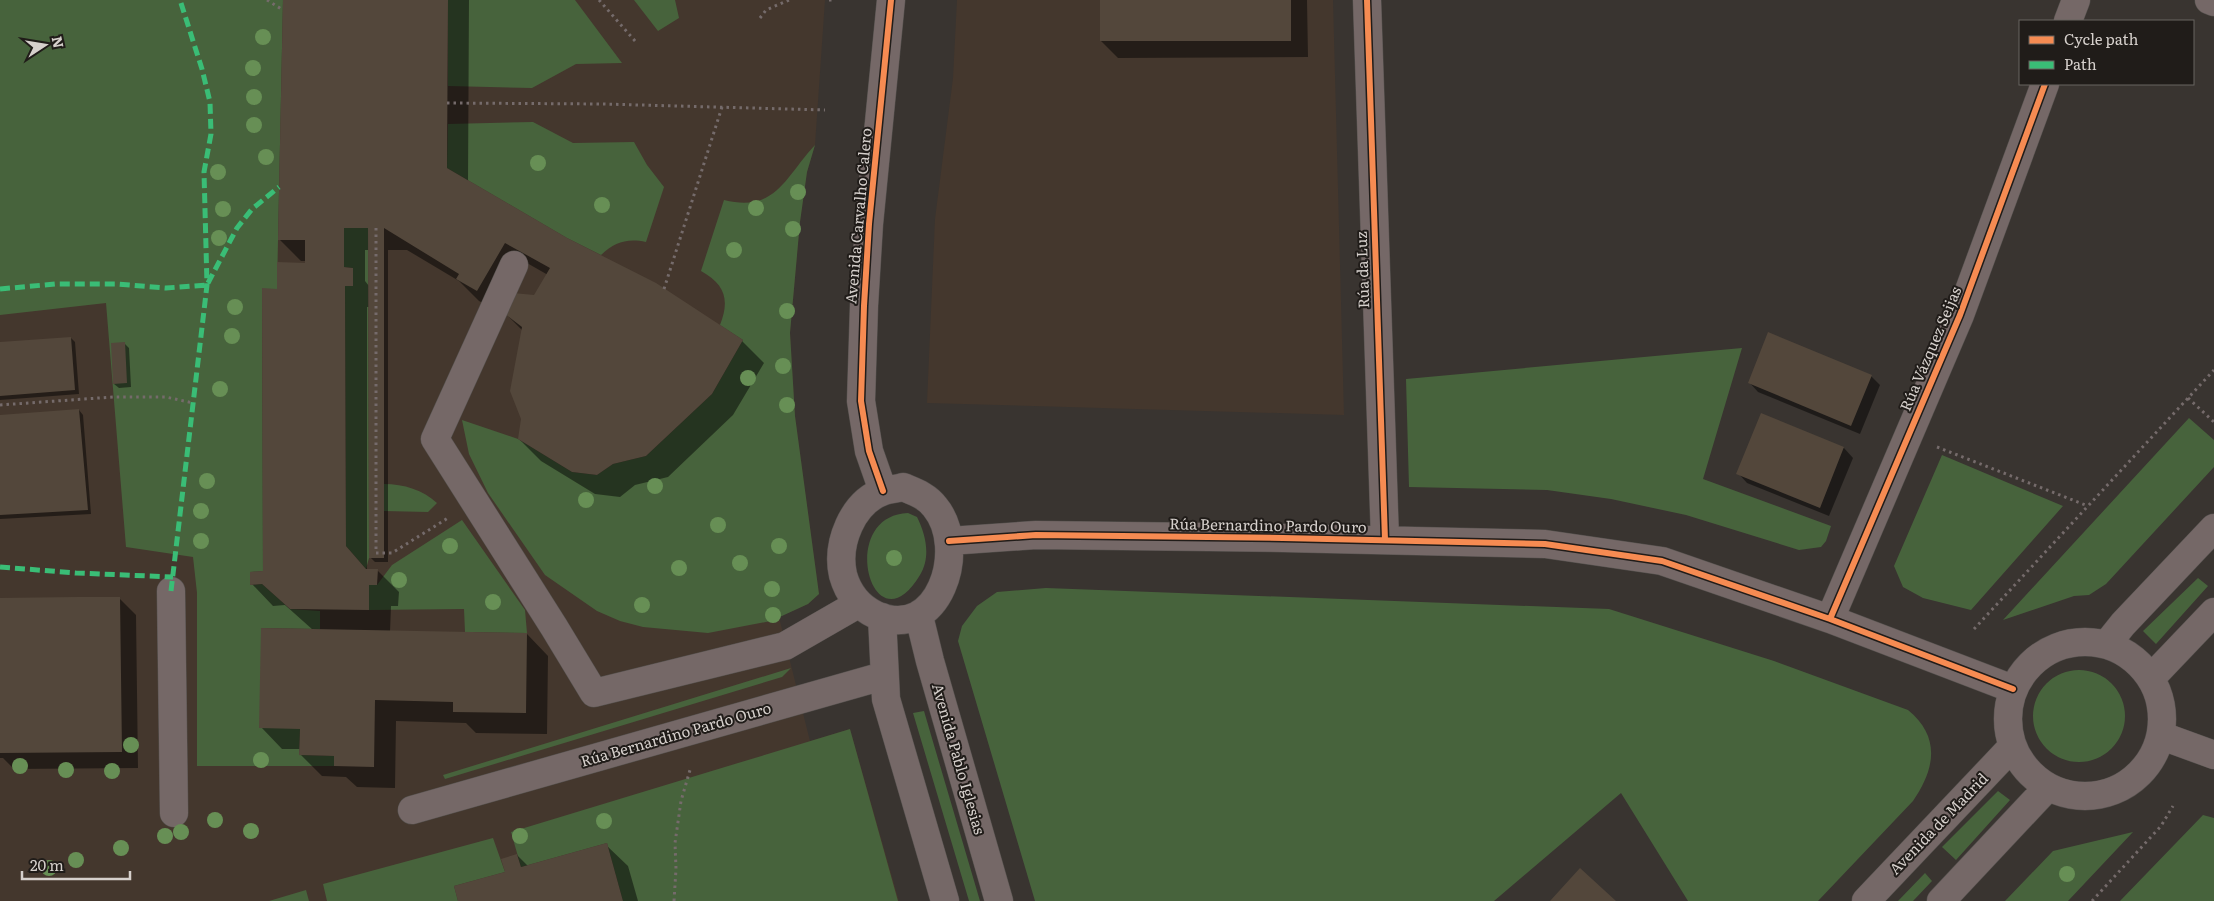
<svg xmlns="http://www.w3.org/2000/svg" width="2214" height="901" font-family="Literata,serif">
<rect width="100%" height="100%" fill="#393430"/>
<path fill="#44372d" d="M 0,0 L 825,0 L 815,145 L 807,172 L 800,222 L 790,333 L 795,416 L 819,594 L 808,604 L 779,617 L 810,741 L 850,729 L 899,901 L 0,901 Z
M 957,0 L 1333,0 L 1344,415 L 927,403 L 935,219 L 953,78 Z"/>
<path fill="#47633c" d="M 0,0 L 283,0 L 277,289 L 262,289 L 263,571 L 250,572 L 250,585 L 262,584 L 290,609 L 320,611 L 320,629 L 261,628 L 300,729 L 299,755 L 334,756 L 334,766 L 197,766 L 197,593 L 193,557 L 126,547 L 106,303 L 0,315 Z
M 448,0 L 575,0 L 622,63 L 576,64 L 532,88 L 448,86 Z
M 634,0 L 675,0 L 679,18 L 658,31 Z
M 533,122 L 573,143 L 634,142 L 647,165 L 664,187 L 646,242 C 627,238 615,242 601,255 L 567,238 L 447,168 L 448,124 Z
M 815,145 L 807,172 L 800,222 L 790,333 L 795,416 L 819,594 L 808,604 L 771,621 L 708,633 L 643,627 L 620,621 L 597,611 L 545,575 L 488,493 L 469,454 L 462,420 L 518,439 L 572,472 L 597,475 L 613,464 L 646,456 L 712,394 L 743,340 L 720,325 C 730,300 725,284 701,271 L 724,200 C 776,213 785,177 815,145 Z
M 344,228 L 368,228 L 369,558 L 366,569 L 346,546 L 345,286 L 353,286 L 353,268 L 344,267 Z
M 1742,348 L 1703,479 L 1831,526 L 1826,541 L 1821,547 L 1799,550 L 1686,515 L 1611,499 L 1547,490 L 1409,487 L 1406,379 Z
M 2189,418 L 2214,440 L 2214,467 L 2106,584 L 2089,595 L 2074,596 L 2003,620 Z
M 1942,455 L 2063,506 L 1971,610 L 1923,598 L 1903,587 L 1894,566 Z
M 384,484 C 404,484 423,490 437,503 L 428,512 L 384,511 Z
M 908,513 L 917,517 C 926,535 931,557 920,575 C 873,653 835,516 908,513 Z
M 462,520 L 525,610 L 527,633 L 465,632 L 464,609 L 369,610 L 369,585 L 377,585 L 392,565 Z
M 2198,578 L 2208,586 L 2156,644 L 2143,631 Z
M 1046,588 L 1609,609 L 1774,661 L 1908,710 C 1941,737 1935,769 1913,801 L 1818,901 L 1688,901 L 1621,793 L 1494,901 L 1035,901 L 958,641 L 962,626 L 977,606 L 997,592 Z
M 791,668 L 782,677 L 445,779 L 443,775 Z
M2033 716a46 46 0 1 1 92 0a46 46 0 1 1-92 0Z
M 924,711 L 931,735 L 980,901 L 969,901 L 913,713 Z
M 850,729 L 898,901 L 623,901 L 607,843 L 521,867 L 511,832 Z
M 1998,791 L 2010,800 L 1956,860 L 1942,847 Z
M 2203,815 L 2214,818 L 2214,901 L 2120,901 Z
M 2133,832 L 2068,901 L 2005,901 L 2053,851 Z
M 493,838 L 505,872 L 454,886 L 458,901 L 327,901 L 323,884 Z
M 1925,873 L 1932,881 L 1913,901 L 1898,901 Z
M 306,890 L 309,901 L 269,901 Z"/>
<path fill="#0007" fill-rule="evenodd" d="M 284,0 L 469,0 L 468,182 L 742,341 L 764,363 L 733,415 L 668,477 L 635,485 L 620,497 L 595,494 L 541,461 L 519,439 L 523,418 L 523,331 L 506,314 L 535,296 L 548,275 L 527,263 L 499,311 L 479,301 L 459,281 L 407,250 L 388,250 L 388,562 L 375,562 L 370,557 L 369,307 L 367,307 L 367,569 L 377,570 L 399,592 L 398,606 L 391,606 L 390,632 L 527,634 L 548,656 L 547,734 L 476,733 L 466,723 L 396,721 L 395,788 L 357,787 L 346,777 L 322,776 L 301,755 L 301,749 L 282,749 L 261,727 L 313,630 L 285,605 L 273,606 L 252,584 L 264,572 L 278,290 L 306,264 L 306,261 L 301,261 L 279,239 ZM 365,250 L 369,250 L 369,286 L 365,281 Z
M 1101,0 L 1307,0 L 1308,57 L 1118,58 L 1101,41 Z
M 71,338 L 75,342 L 79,394 L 0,400 L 0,343 Z
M 124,343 L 129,348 L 131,387 L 119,388 L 114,384 Z
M 1871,376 L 1880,385 L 1860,434 L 1758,392 L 1749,382 Z
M 79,410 L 83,415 L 91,514 L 0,519 L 0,416 Z
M 1761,415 L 1844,448 L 1853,458 L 1829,516 L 1747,483 L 1738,473 Z
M 119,598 L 136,615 L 138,768 L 14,769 L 3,758 L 0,758 L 0,599 Z
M 606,845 L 628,866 L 638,901 L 460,901 L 506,873 L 517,855 L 528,866 Z"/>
<path fill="#53473b" d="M 283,0 L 448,0 L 447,168 L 567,238 L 656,283 L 743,340 L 712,394 L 646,456 L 613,464 L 597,475 L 572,472 L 518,439 L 521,419 L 510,391 L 522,327 L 505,314 L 513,293 L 534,295 L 550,268 L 505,243 L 477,291 L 456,279 L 459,274 L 384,228 L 384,558 L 369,558 L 368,228 L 344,228 L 344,267 L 353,268 L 353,286 L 345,286 L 346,546 L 366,569 L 378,569 L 377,585 L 369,585 L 369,610 L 290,609 L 262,584 L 250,585 L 250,572 L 263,571 L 262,288 L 277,289 L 277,262 L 305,263 L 305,240 L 278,240 Z
M 1100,0 L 1291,0 L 1291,41 L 1100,41 Z
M 1768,332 L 1872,375 L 1851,426 L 1748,383 Z
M 71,337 L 75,390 L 0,396 L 0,342 Z
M 125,342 L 127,383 L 113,384 L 111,343 Z
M 79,409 L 88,510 L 0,515 L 0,415 Z
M 1761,413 L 1844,447 L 1820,508 L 1736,474 Z
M 77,597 L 120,597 L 122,752 L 0,753 L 0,598 Z
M 261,628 L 527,633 L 526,713 L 453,712 L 453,702 L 375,700 L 374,767 L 334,766 L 334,756 L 299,755 L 300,729 L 259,728 Z
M 607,843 L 623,901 L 458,901 L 454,886 L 505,872 L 501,859 L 517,854 L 521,867 Z
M 1580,868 L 1616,901 L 1550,901 Z"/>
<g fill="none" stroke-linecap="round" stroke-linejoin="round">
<g stroke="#54504d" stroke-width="29">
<path id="minor" d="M 1367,0 L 1385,540
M 2209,0 L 2214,2
M 2068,21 L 2076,0
M 514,265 L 435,439 L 554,627 L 594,693 L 785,646 L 858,604
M 903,487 C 915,492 927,496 935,507 C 969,548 939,643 876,615 C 859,607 848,593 843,575 C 836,544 852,502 884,491 C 890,489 897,489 903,487 Z
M 883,491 L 869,451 L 861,401 L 864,306 L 869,224 L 891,0
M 949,541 L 1036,535 L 1283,538 L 1545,544 L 1662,561 L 1830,619 L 2013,689
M 171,591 L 174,813
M 919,616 L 930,661 L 999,901
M 882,617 L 886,699 L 945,901
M 1830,619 L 1960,315 L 2045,84
M2008 719a77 77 0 1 1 154 0a77 77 0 1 1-154 0Z
M 2107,644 L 2123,624 L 2214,528
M 2151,678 L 2214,612
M 2162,736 L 2214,755
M 412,810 L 883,676
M 1866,901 L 2012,747
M 1941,901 L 2047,788"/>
</g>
<path stroke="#756b6b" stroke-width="3" stroke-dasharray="2.5 4" stroke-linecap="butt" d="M 267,0 L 283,10
M 599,0 L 636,42
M 829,0 L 834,0
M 760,18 L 766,10 L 789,0
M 447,103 L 603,104 L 825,110
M 376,228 L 376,553 L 392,553 L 448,518
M 664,289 L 722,107
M 2188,398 L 2214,422
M 0,405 L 113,397 L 166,397 L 193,403
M 1937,447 L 2088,506
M 1974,629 L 2214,370
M 674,901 L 676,869 L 675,843 L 681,801 L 690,770
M 2092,901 L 2161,826 L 2173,806"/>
<use href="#minor" stroke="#756867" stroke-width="28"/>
<path stroke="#3abd76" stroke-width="5" stroke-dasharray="10 5" stroke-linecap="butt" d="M 208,283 L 237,228 L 252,209 L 279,187
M 0,289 L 55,284 L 117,284 L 166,288 L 207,285
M 0,567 L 76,573 L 173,577
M 171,591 L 207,285 L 204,172 L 211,134 L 210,102 L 202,69 L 180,0"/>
<g stroke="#201c19" stroke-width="9">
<path id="cycleway" d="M 1367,0 L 1385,540
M 883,491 L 869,451 L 861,401 L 864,306 L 869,224 L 891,0
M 949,541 L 1036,535 L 1283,538 L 1545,544 L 1662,561 L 1830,619 L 2013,689
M 1830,619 L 1960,315 L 2045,84"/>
</g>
<use href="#cycleway" stroke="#f68b52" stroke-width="6"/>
</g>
<g fill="#678f55">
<circle cx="263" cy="37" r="8"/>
<circle cx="253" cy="68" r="8"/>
<circle cx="254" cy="97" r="8"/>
<circle cx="254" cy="125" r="8"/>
<circle cx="266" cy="157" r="8"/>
<circle cx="538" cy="163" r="8"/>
<circle cx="218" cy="172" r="8"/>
<circle cx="798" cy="192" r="8"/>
<circle cx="602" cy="205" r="8"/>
<circle cx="756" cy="208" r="8"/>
<circle cx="223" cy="209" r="8"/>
<circle cx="793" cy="229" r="8"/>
<circle cx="219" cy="238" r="8"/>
<circle cx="734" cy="250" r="8"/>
<circle cx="235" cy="307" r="8"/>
<circle cx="787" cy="311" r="8"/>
<circle cx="232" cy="336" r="8"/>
<circle cx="783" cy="366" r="8"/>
<circle cx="748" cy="378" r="8"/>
<circle cx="220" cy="389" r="8"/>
<circle cx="787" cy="405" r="8"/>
<circle cx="207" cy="481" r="8"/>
<circle cx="655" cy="486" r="8"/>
<circle cx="586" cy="500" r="8"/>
<circle cx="201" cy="511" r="8"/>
<circle cx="718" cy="525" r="8"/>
<circle cx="201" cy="541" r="8"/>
<circle cx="450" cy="546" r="8"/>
<circle cx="779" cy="546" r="8"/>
<circle cx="894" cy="558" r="8"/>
<circle cx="740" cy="563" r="8"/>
<circle cx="679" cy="568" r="8"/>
<circle cx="399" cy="580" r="8"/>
<circle cx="772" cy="589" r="8"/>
<circle cx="493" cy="602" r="8"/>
<circle cx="642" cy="605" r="8"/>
<circle cx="773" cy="615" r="8"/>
<circle cx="131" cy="745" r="8"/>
<circle cx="261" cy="760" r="8"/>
<circle cx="20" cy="766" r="8"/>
<circle cx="66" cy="770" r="8"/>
<circle cx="112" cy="771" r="8"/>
<circle cx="215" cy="820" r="8"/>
<circle cx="604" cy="821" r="8"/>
<circle cx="251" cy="831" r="8"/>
<circle cx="181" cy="832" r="8"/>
<circle cx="165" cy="836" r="8"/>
<circle cx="520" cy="836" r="8"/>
<circle cx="121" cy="848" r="8"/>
<circle cx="76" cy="860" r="8"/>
<circle cx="49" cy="868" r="8"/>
<circle cx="2067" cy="874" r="8"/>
</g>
<g text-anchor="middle" stroke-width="4" stroke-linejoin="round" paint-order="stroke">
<g font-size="15" fill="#d6d0cc" stroke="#201c19">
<text transform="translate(859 216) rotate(-85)" y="5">Avenida Carvalho Calero</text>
<text transform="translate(1363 270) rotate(-92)" y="5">Rúa da Luz</text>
<text transform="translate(1931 349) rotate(-67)" y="5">Rúa Vázquez Seijas</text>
<text transform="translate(1268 526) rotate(1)" y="5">Rúa Bernardino Pardo Ouro</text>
<text transform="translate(676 735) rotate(-16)" y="5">Rúa Bernardino Pardo Ouro</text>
<text transform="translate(958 759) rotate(74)" y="5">Avenida Pablo Iglesias</text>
<text transform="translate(1939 824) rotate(-46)" y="5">Avenida de Madrid</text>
</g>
</g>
<rect x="2019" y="20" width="175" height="65" fill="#201c19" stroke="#696461"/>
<rect x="2029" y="36" width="25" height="8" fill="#f68b52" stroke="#696461"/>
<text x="2064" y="45" font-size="15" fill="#d6d0cc">Cycle path</text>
<rect x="2029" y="61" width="25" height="8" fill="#3abd76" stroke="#696461"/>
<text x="2064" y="70" font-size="15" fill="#d6d0cc">Path</text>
<g transform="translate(45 45) rotate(78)" stroke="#201c19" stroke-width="4" paint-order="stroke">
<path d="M0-4L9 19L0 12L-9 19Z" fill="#d6d0cc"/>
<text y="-8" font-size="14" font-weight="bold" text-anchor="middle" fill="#d6d0cc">N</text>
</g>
<path d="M22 871v8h108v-8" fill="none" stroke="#d6d0cc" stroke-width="2.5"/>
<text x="30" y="871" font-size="15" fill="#d6d0cc" stroke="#201c19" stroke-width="4" paint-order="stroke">20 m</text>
</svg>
